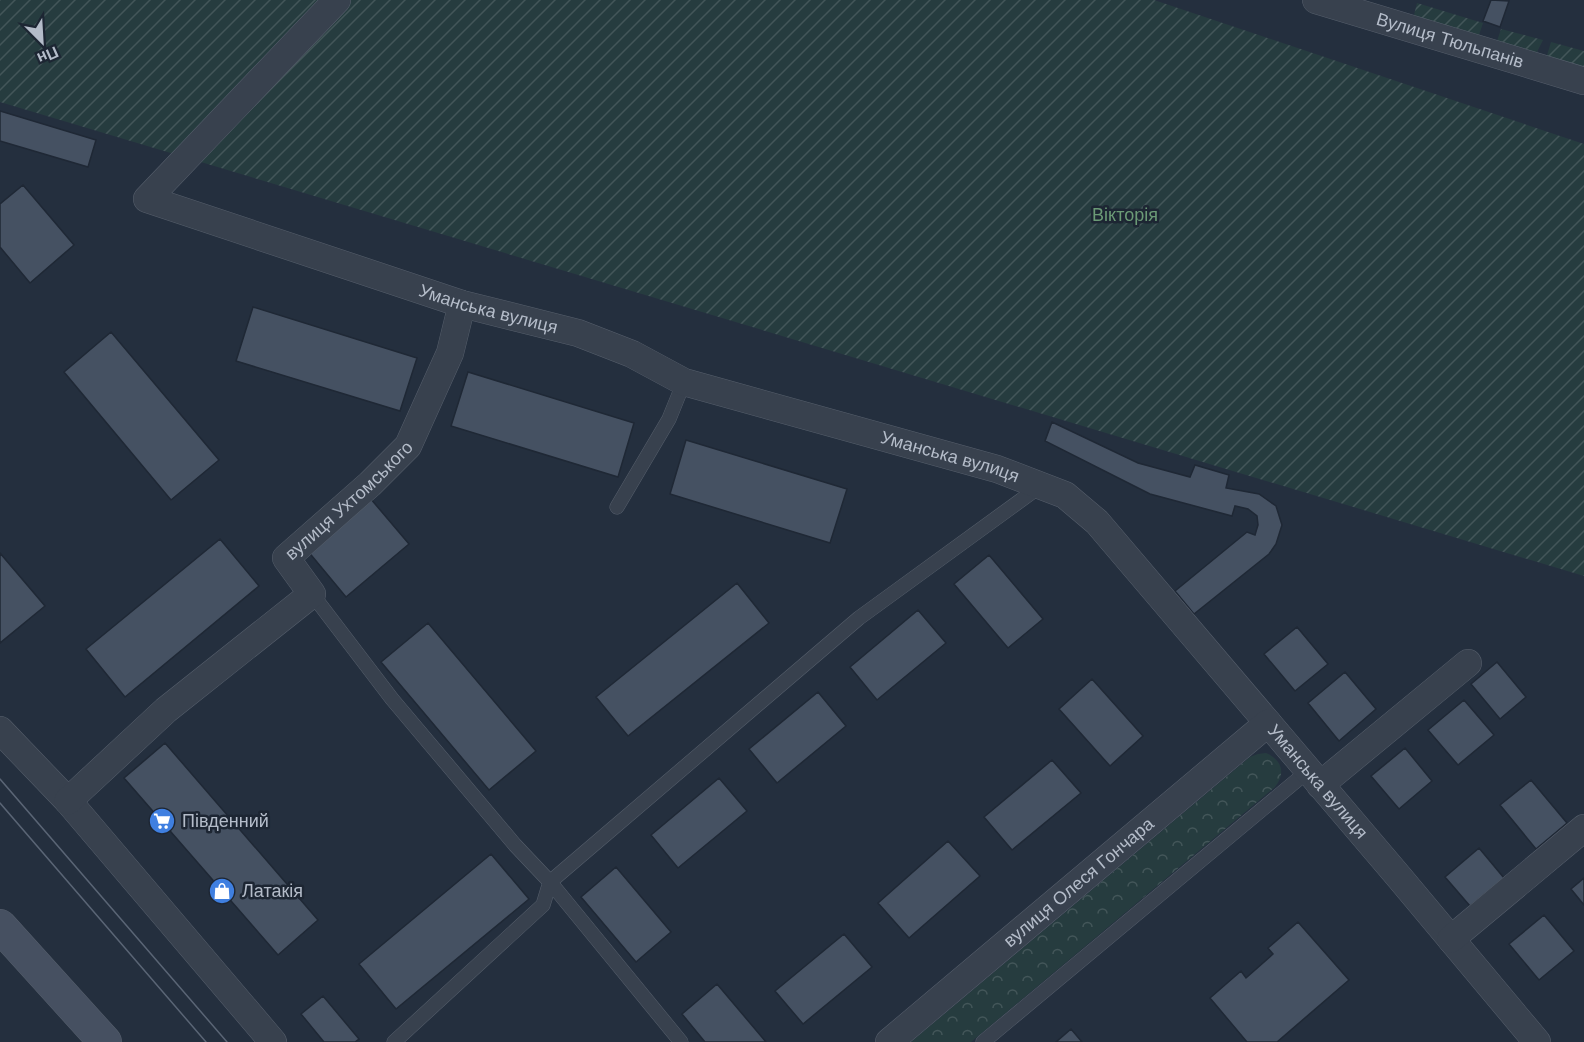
<svg xmlns="http://www.w3.org/2000/svg" width="1584" height="1042" font-family="Helvetica,sans-serif">
<defs>
<pattern id="forest-crowns" width="20" height="18" patternUnits="userSpaceOnUse" patternTransform="scale(1.5)"><rect width="20" height="18" fill="#263c3f"/><path d="M2 6a3 3 0 1 1 6 0M12 15a3 3 0 1 1 6 0" fill="none" stroke="#435659"/></pattern>
<pattern id="garden-furrows" width="10" height="10" patternUnits="userSpaceOnUse" patternTransform="scale(1.5)"><rect width="10" height="10" fill="#263c3f"/><path d="M-1 1l2-2M0 10L10 0M9 11l2-2" fill="none" stroke="#435659"/></pattern>
</defs>
<rect width="100%" height="100%" fill="#242f3e"/>
<path fill="url(#forest-crowns)" d="M 1266,753 C 1282,760 1286,773 1275,787 L 971,1042 L 911,1042 L 1250,757 L 1258,754 Z"/>
<path fill="url(#garden-furrows)" d="M 0,0 L 1154,0 L 1584,144 L 1584,576 L 0,102 Z
M 1417,3 L 1483,23 L 1477,41 L 1412,23 Z
M 1501,29 L 1543,40 L 1534,58 L 1495,47 Z
M 1551,42 L 1584,51 L 1584,74 L 1545,62 Z"/>
<path fill="#455162" stroke="#1f2835" stroke-width="1.5" d="M 1491,0 L 1509,1 L 1500,27 L 1483,21 Z
M 0,111 L 96,140 L 88,167 L 0,141 Z
M 23,185 L 74,245 L 30,283 L 0,247 L 0,204 Z
M 253,307 L 417,358 L 400,411 L 236,361 Z
M 111,332 L 219,460 L 171,500 L 64,372 Z
M 468,372 L 634,423 L 618,477 L 451,426 Z
M 1052,422 L 1138,463 L 1190,477 L 1195,465 L 1229,475 L 1226,488 L 1259,494 L 1276,506 L 1282,525 L 1276,544 L 1269,554 L 1194,614 L 1175,591 L 1247,532 L 1255,535 L 1258,525 L 1257,516 L 1248,509 L 1235,506 L 1232,516 L 1150,494 L 1045,441 Z
M 686,440 L 847,489 L 830,543 L 670,494 Z
M 370,498 L 409,544 L 346,597 L 307,550 Z
M 220,539 L 259,586 L 125,697 L 86,649 Z
M 0,553 L 45,606 L 0,643 Z
M 989,555 L 1043,619 L 1008,648 L 954,584 Z
M 737,583 L 769,623 L 628,736 L 596,697 Z
M 918,610 L 946,643 L 877,700 L 850,667 Z
M 428,623 L 536,751 L 489,790 L 381,662 Z
M 1297,627 L 1328,664 L 1295,691 L 1264,654 Z
M 1497,662 L 1526,697 L 1500,719 L 1471,684 Z
M 1345,672 L 1376,709 L 1339,741 L 1308,703 Z
M 1092,679 L 1143,736 L 1110,766 L 1059,709 Z
M 818,692 L 846,726 L 777,783 L 749,749 Z
M 1464,700 L 1494,735 L 1458,765 L 1428,730 Z
M 165,743 L 318,920 L 278,955 L 124,778 Z
M 1405,748 L 1432,781 L 1399,809 L 1371,776 Z
M 1052,760 L 1081,793 L 1012,850 L 984,817 Z
M 719,778 L 747,811 L 678,868 L 651,835 Z
M 1531,780 L 1567,823 L 1536,849 L 1500,805 Z
M 948,841 L 980,876 L 909,938 L 878,903 Z
M 1479,848 L 1504,878 L 1470,906 L 1445,877 Z
M 491,854 L 529,899 L 396,1009 L 359,964 Z
M 616,867 L 671,932 L 636,962 L 581,897 Z
M 1584,878 L 1584,905 L 1571,889 Z
M 1544,915 L 1574,951 L 1539,980 L 1509,944 Z
M 1298,922 L 1349,980 L 1277,1042 L 1247,1042 L 1210,998 L 1241,971 L 1246,978 L 1273,954 L 1268,948 Z
M 844,934 L 872,967 L 803,1024 L 775,991 Z
M 717,984 L 766,1042 L 705,1042 L 682,1014 Z
M 323,996 L 359,1039 L 355,1042 L 324,1042 L 301,1014 Z
M 1071,1029 L 1082,1042 L 1056,1042 Z"/>
<g fill="none" stroke-linecap="round" stroke-linejoin="round">
<g stroke="#565f6c" stroke-width="15">
<path id="lane" d="M 617,507 L 669,419 L 684,382
M 312,594 L 392,699 L 515,845 L 550,882 L 681,1042
M 394,1042 L 543,905 L 550,882 L 859,618 L 1039,487
M 983,1042 L 1308,771"/>
</g>
<g stroke="#565f6c" stroke-width="28">
<g id="street">
<path id="s1" d="M 337,0 L 147,199 L 462,304 L 578,333 L 632,354 L 684,382 L 997,469 L 1065,495 L 1097,522 L 1399,877 L 1537,1042"/>
<path id="s2" d="M 1316,0 L 1584,81"/>
<path d="M 0,730 L 68,801 L 273,1042"/>
<path d="M 1320,785 L 1468,663"/>
<path id="s3" d="M 68,801 L 166,710 L 312,594 L 286,558 L 370,484 L 408,446 L 450,353 L 462,304"/>
<path d="M 1451,939 L 1584,828"/>
<path id="s4" d="M 889,1042 L 1268,723"/>
</g>
</g>
<g stroke="#565f6c" stroke-width="34">
<path id="secondary" d="M 0,926 L 105,1042"/>
</g>
<use href="#lane" stroke="#38414e" stroke-width="14"/>
<use href="#street" stroke="#38414e" stroke-width="27"/>
<use href="#secondary" stroke="#465061" stroke-width="33"/>
<path stroke="#5a6575" stroke-width="1.5" d="M 0,779 L 227,1042
M 0,803 L 206,1042"/>
</g>
<defs>
<g id="supermarket-disc" transform="scale(1.35)"><circle r="9.5" fill="#3f7fe0" stroke="#1d2633"/><path d="M-6-5.5h2.5l.6 2H6L4.5 2H-2.5L-4.4-4H-6ZM-1.5 3.2a1.3 1.3 0 1 0 .1 0ZM3 3.2a1.3 1.3 0 1 0 .1 0Z" fill="#fff"/></g>
<g id="shop-disc" transform="scale(1.35)"><circle r="9.5" fill="#3f7fe0" stroke="#1d2633"/><path d="M-5-2.5h2.3a2.7 3.5 0 0 1 5.4 0H5L5.5 6h-11ZM-1.5-2.5h3a1.5 2.3 0 0 0-3 0Z" fill="#fff"/></g>
</defs>
<g fill-rule="evenodd">
<use href="#supermarket-disc" x="162" y="821"/>
<use href="#shop-disc" x="222" y="891"/>
</g>
<g text-anchor="middle" stroke-width="5" stroke-linejoin="round" paint-order="stroke">
<g font-size="18" fill="#b4bcc9" stroke="#1d2633">
<text dy="6" stroke="none"><textPath href="#s2" startOffset="140">Вулиця Тюльпанів</textPath></text>
<text dy="6" stroke="none"><textPath href="#s1" startOffset="634">Уманська вулиця</textPath></text>
<text dy="6" stroke="none"><textPath href="#s1" startOffset="1120">Уманська вулиця</textPath></text>
<text dy="6" stroke="none"><textPath href="#s3" startOffset="450">вулиця Ухтомського</textPath></text>
<text dy="6" stroke="none"><textPath href="#s1" startOffset="1624">Уманська вулиця</textPath></text>
<text dy="6" stroke="none"><textPath href="#s4" startOffset="248">вулиця Олеся Гончара</textPath></text>
</g>
<g font-size="18" fill="#6b9a76" stroke="#1d2633">
<text x="1125" y="221">Вікторія</text>
</g>
<g font-size="18" fill="#b4bcc9" stroke="#1d2633" text-anchor="start">
<text x="182" y="827">Південний</text>
<text x="242" y="897">Латакія</text>
</g>
</g>
<g transform="translate(42 42) rotate(156)" stroke="#1d2633" stroke-width="4.5" paint-order="stroke">
<path d="M0-4.5L10 22L0 15L-10 22Z" fill="#b4bcc9"/>
<text y="-9" font-size="16" font-weight="bold" text-anchor="middle" fill="#b4bcc9">Пн</text>
</g>
</svg>
